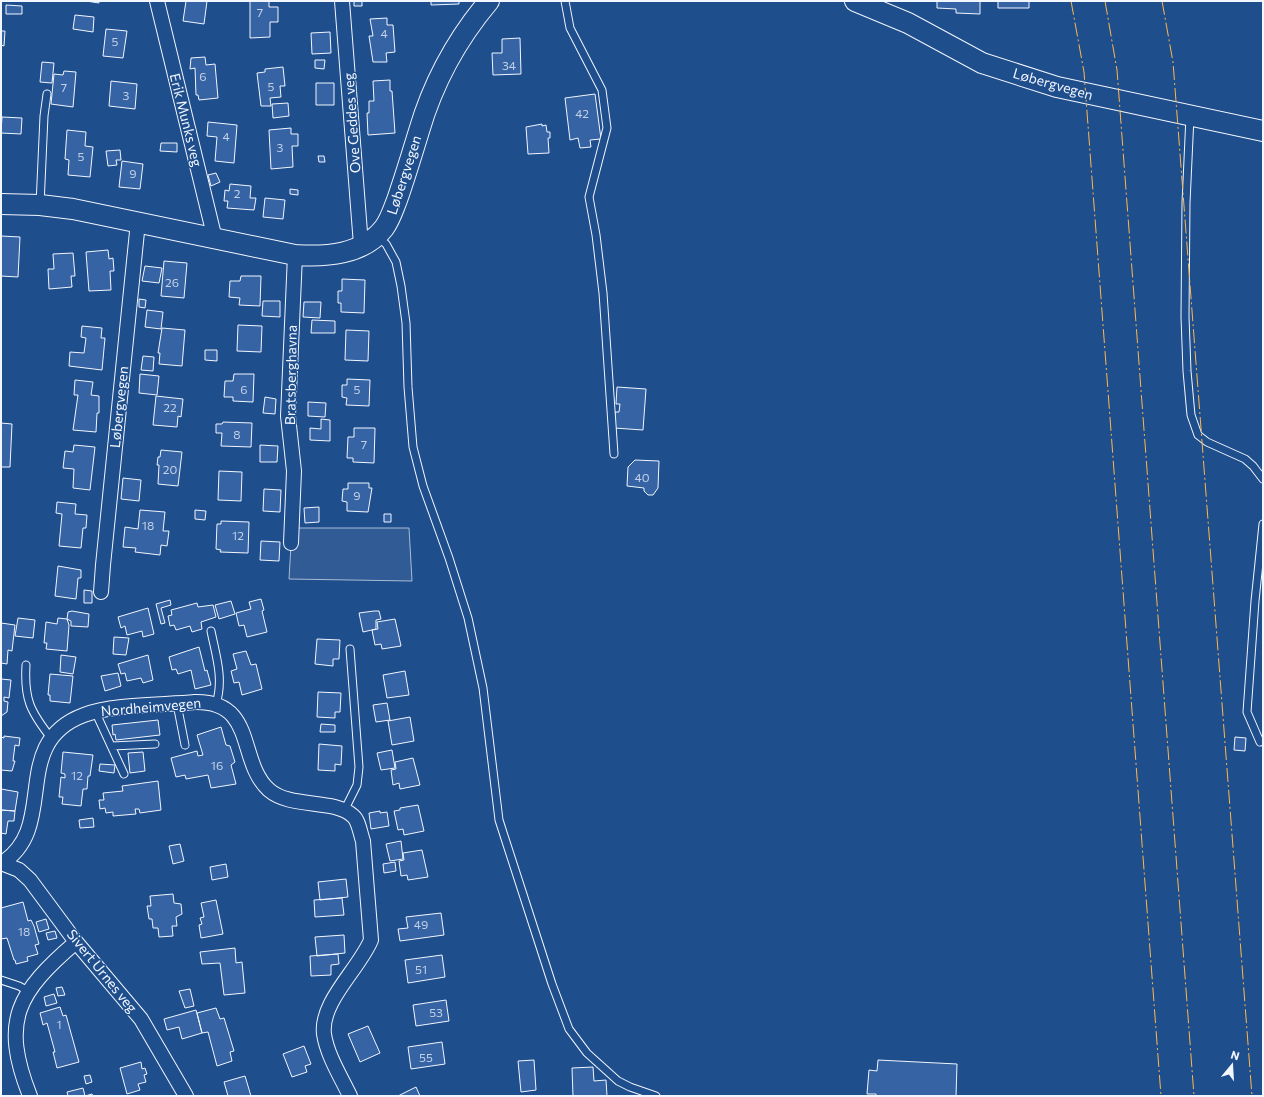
<svg xmlns="http://www.w3.org/2000/svg" width="1264" height="1097" font-family="Commissioner,sans-serif">
<rect width="100%" height="100%" fill="#1f4e8c"/>
<path fill="#305b95" stroke="#a8bbd7" d="M 292,528 L 409,528 L 412,581 L 289,579 Z"/>
<path fill="#3563a3" stroke="#f2f6ff" d="M 86,1 L 99,1 L 99,3 Z
M 186,1 L 207,1 L 204,24 L 183,21 Z
M 250,1 L 269,1 L 269,7 L 278,7 L 278,22 L 270,22 L 270,37 L 250,38 Z
M 354,1 L 362,1 L 362,6 L 354,6 Z
M 431,1 L 459,1 L 459,4 L 431,5 Z
M 937,1 L 980,1 L 980,14 L 956,13 L 956,9 L 937,8 Z
M 998,1 L 1029,1 L 1029,8 L 998,8 Z
M 6,5 L 22,6 L 22,14 L 6,14 Z
M 75,15 L 94,17 L 93,32 L 73,29 Z
M 387,18 L 387,25 L 393,25 L 395,52 L 386,53 L 387,62 L 373,62 L 369,36 L 373,36 L 370,19 Z
M 106,29 L 127,31 L 123,58 L 103,56 Z
M 1,31 L 5,31 L 4,46 L 1,45 Z
M 330,32 L 331,53 L 312,54 L 311,33 Z
M 520,38 L 521,74 L 493,75 L 492,53 L 502,53 L 502,39 Z
M 205,57 L 206,65 L 215,64 L 218,98 L 199,100 L 198,95 L 196,95 L 195,68 L 190,69 L 191,58 Z
M 315,60 L 325,60 L 324,69 L 315,68 Z
M 42,62 L 54,63 L 52,83 L 40,82 Z
M 283,67 L 285,86 L 280,86 L 281,97 L 270,98 L 271,106 L 261,106 L 257,73 L 265,72 L 265,69 Z
M 64,71 L 76,72 L 73,107 L 51,104 L 54,74 L 63,75 Z
M 390,80 L 390,91 L 392,91 L 395,133 L 368,135 L 367,113 L 369,113 L 369,101 L 374,101 L 373,81 Z
M 111,81 L 137,84 L 135,109 L 109,106 Z
M 316,83 L 334,83 L 334,105 L 316,105 Z
M 595,94 L 601,139 L 590,140 L 591,147 L 580,148 L 578,138 L 570,140 L 565,98 Z
M 288,103 L 289,116 L 273,118 L 272,104 Z
M 2,117 L 22,118 L 21,134 L 1,133 Z
M 208,122 L 237,125 L 234,163 L 215,161 L 217,137 L 207,136 Z
M 542,124 L 542,126 L 546,125 L 547,132 L 550,132 L 550,138 L 548,138 L 549,153 L 528,154 L 526,127 Z
M 291,128 L 291,134 L 298,134 L 298,146 L 292,146 L 293,167 L 271,169 L 269,130 Z
M 67,130 L 86,132 L 85,146 L 93,147 L 90,177 L 68,175 L 69,160 L 65,159 Z
M 161,143 L 177,143 L 177,152 L 160,151 Z
M 120,150 L 121,160 L 116,160 L 117,165 L 108,166 L 106,151 Z
M 318,156 L 324,156 L 325,162 L 319,162 Z
M 122,161 L 143,164 L 140,189 L 119,187 Z
M 216,173 L 220,182 L 211,186 L 208,175 Z
M 230,184 L 251,186 L 250,198 L 256,198 L 254,210 L 227,208 L 228,201 L 224,201 L 225,190 L 229,191 Z
M 290,189 L 298,190 L 298,195 L 290,194 Z
M 265,198 L 285,200 L 283,219 L 263,217 Z
M 1,236 L 20,237 L 18,277 L 1,276 Z
M 108,250 L 109,259 L 113,258 L 114,271 L 110,271 L 111,290 L 89,291 L 86,252 Z
M 73,253 L 75,276 L 71,276 L 72,287 L 49,289 L 48,269 L 54,269 L 53,254 Z
M 164,261 L 187,263 L 184,298 L 161,296 Z
M 145,266 L 162,268 L 159,283 L 142,281 Z
M 241,276 L 261,276 L 260,306 L 239,305 L 240,298 L 229,297 L 230,281 L 240,281 Z
M 342,279 L 365,280 L 364,313 L 341,312 L 341,303 L 338,303 L 338,291 L 342,291 Z
M 139,299 L 146,300 L 145,308 L 139,307 Z
M 263,301 L 280,301 L 280,317 L 262,316 Z
M 304,302 L 321,302 L 320,318 L 303,317 Z
M 147,310 L 163,312 L 161,329 L 145,327 Z
M 312,320 L 335,321 L 335,333 L 311,333 Z
M 238,325 L 262,326 L 261,352 L 237,351 Z
M 82,326 L 102,328 L 101,338 L 105,338 L 102,370 L 69,366 L 70,352 L 84,353 L 86,338 L 81,337 Z
M 162,328 L 185,330 L 182,366 L 159,364 L 160,353 L 158,353 Z
M 346,330 L 369,331 L 368,361 L 345,360 Z
M 205,350 L 217,350 L 217,361 L 205,360 Z
M 143,356 L 154,357 L 153,371 L 141,370 Z
M 140,374 L 159,376 L 157,395 L 139,393 Z
M 234,374 L 254,374 L 253,402 L 233,401 L 233,397 L 224,397 L 225,381 L 233,381 Z
M 347,379 L 370,380 L 369,406 L 346,405 L 347,398 L 342,397 L 342,385 L 347,385 Z
M 75,380 L 93,382 L 91,395 L 99,396 L 99,413 L 97,413 L 96,432 L 73,430 L 78,395 L 74,395 Z
M 617,387 L 646,389 L 643,430 L 614,428 L 615,412 L 619,412 L 620,404 L 616,404 Z
M 156,396 L 183,399 L 181,417 L 178,416 L 177,427 L 153,425 Z
M 265,397 L 276,399 L 275,414 L 263,413 Z
M 308,402 L 326,403 L 325,417 L 308,416 Z
M 321,419 L 330,420 L 330,441 L 310,440 L 310,428 L 321,429 Z
M 223,422 L 252,423 L 251,447 L 221,446 L 222,433 L 216,433 L 216,424 L 222,424 Z
M 1,423 L 12,424 L 10,467 L 1,467 Z
M 354,428 L 375,428 L 374,463 L 353,462 L 353,458 L 347,458 L 348,437 L 354,437 Z
M 74,445 L 95,447 L 90,490 L 73,488 L 74,469 L 63,468 L 65,451 L 73,452 Z
M 260,445 L 278,446 L 277,462 L 260,462 Z
M 161,450 L 182,452 L 178,486 L 158,484 L 159,465 L 157,465 L 158,457 L 160,457 Z
M 635,460 L 659,461 L 658,488 L 653,495 L 648,495 L 644,491 L 644,488 L 627,486 L 628,467 Z
M 219,471 L 242,472 L 241,501 L 218,500 Z
M 123,478 L 141,480 L 139,501 L 121,499 Z
M 348,483 L 369,483 L 369,488 L 372,488 L 368,512 L 347,511 L 347,502 L 342,501 L 343,489 L 348,489 Z
M 264,489 L 281,490 L 280,512 L 263,511 Z
M 57,502 L 76,504 L 75,514 L 87,515 L 86,528 L 83,528 L 81,548 L 59,546 L 62,514 L 56,513 Z
M 319,507 L 319,522 L 305,523 L 304,508 Z
M 140,510 L 165,512 L 163,531 L 169,531 L 167,546 L 161,545 L 160,555 L 135,552 L 136,548 L 123,547 L 125,527 L 138,529 Z
M 195,510 L 206,511 L 205,520 L 195,519 Z
M 384,514 L 391,514 L 391,522 L 384,522 Z
M 221,521 L 249,522 L 248,553 L 220,552 L 221,550 L 216,549 L 217,524 L 221,524 Z
M 261,541 L 280,542 L 279,561 L 260,560 Z
M 58,566 L 81,570 L 81,578 L 78,578 L 76,599 L 55,596 Z
M 84,590 L 92,591 L 92,603 L 84,603 Z
M 261,599 L 264,610 L 262,611 L 267,632 L 247,637 L 244,625 L 239,626 L 236,613 L 251,609 L 249,602 Z
M 170,600 L 171,605 L 161,608 L 165,623 L 161,624 L 156,604 Z
M 231,601 L 235,614 L 219,619 L 215,605 Z
M 197,603 L 198,607 L 213,605 L 216,617 L 201,622 L 202,629 L 192,632 L 190,626 L 176,630 L 174,625 L 170,626 L 168,616 L 172,615 L 171,610 Z
M 148,608 L 154,634 L 143,637 L 142,631 L 127,635 L 125,626 L 121,628 L 118,617 Z
M 72,611 L 89,614 L 88,627 L 71,626 L 71,621 L 67,619 L 68,612 Z
M 374,611 L 379,611 L 381,619 L 376,620 L 376,629 L 363,632 L 359,613 Z
M 18,618 L 35,620 L 33,638 L 15,636 Z
M 58,618 L 67,619 L 69,625 L 67,651 L 46,649 L 47,643 L 44,643 L 46,622 L 57,624 Z
M 395,619 L 401,646 L 382,649 L 381,644 L 375,645 L 372,630 L 378,629 L 377,622 Z
M 1,623 L 15,625 L 12,651 L 8,650 L 7,664 L 1,663 Z
M 114,637 L 129,638 L 126,655 L 113,654 Z
M 317,639 L 340,640 L 339,659 L 333,659 L 333,666 L 315,664 Z
M 199,647 L 205,671 L 207,670 L 211,685 L 195,689 L 191,670 L 178,674 L 176,669 L 172,670 L 169,657 Z
M 246,651 L 251,665 L 256,664 L 262,689 L 242,695 L 239,682 L 234,683 L 231,671 L 237,669 L 233,654 Z
M 61,655 L 76,657 L 73,674 L 60,672 Z
M 148,655 L 153,680 L 143,683 L 141,678 L 127,681 L 125,673 L 121,674 L 118,664 Z
M 405,671 L 409,695 L 387,698 L 383,675 Z
M 118,673 L 121,686 L 105,691 L 101,676 Z
M 50,674 L 73,676 L 70,703 L 50,701 L 50,695 L 48,695 Z
M 1,679 L 11,680 L 9,698 L 4,697 L 4,701 L 8,702 L 7,712 L 1,716 Z
M 318,692 L 341,693 L 340,712 L 335,712 L 335,718 L 317,717 Z
M 387,703 L 390,720 L 376,722 L 373,705 Z
M 410,717 L 414,741 L 392,745 L 388,721 Z
M 158,720 L 160,735 L 116,740 L 115,734 L 113,735 L 112,725 Z
M 321,724 L 335,725 L 335,732 L 320,732 Z
M 221,727 L 226,745 L 230,746 L 235,762 L 231,765 L 236,784 L 211,788 L 208,775 L 186,779 L 185,775 L 176,777 L 171,758 L 197,751 L 198,756 L 203,755 L 197,735 Z
M 4,736 L 20,738 L 19,746 L 15,745 L 13,761 L 15,761 L 12,771 L 1,770 L 1,737 L 4,738 Z
M 1235,737 L 1246,738 L 1245,751 L 1234,750 Z
M 319,744 L 342,746 L 341,765 L 335,764 L 335,771 L 318,770 Z
M 392,750 L 395,768 L 381,770 L 377,753 Z
M 63,752 L 93,755 L 90,776 L 88,776 L 87,789 L 83,789 L 81,806 L 62,804 L 63,797 L 59,797 L 61,777 L 65,778 L 65,774 L 61,773 Z
M 143,752 L 145,771 L 130,773 L 128,753 Z
M 413,758 L 420,785 L 400,789 L 399,783 L 393,785 L 391,770 L 396,769 L 395,762 Z
M 100,764 L 115,765 L 114,773 L 99,771 Z
M 158,781 L 161,810 L 140,813 L 139,809 L 135,809 L 136,814 L 113,816 L 113,812 L 106,813 L 105,808 L 100,809 L 99,800 L 104,800 L 103,793 L 123,791 L 122,786 Z
M 1,789 L 18,792 L 15,811 L 1,810 Z
M 418,805 L 424,831 L 404,835 L 403,829 L 398,830 L 394,811 L 400,810 L 400,808 Z
M 1,810 L 15,811 L 14,821 L 8,821 L 6,834 L 1,833 Z
M 380,811 L 380,813 L 387,812 L 389,826 L 371,829 L 369,813 Z
M 93,818 L 94,827 L 80,828 L 79,820 Z
M 401,841 L 403,859 L 390,861 L 386,844 Z
M 180,844 L 184,861 L 173,864 L 169,846 Z
M 422,850 L 428,877 L 408,880 L 407,875 L 401,876 L 399,861 L 404,860 L 403,853 Z
M 395,862 L 396,871 L 384,873 L 383,864 Z
M 226,864 L 228,877 L 212,880 L 210,867 Z
M 346,879 L 348,897 L 320,900 L 318,882 Z
M 173,894 L 174,903 L 181,904 L 182,914 L 176,917 L 177,926 L 172,926 L 173,936 L 159,937 L 158,928 L 153,928 L 152,919 L 149,919 L 147,906 L 151,906 L 150,896 Z
M 342,898 L 344,915 L 315,917 L 314,900 Z
M 216,900 L 223,934 L 201,938 L 199,925 L 202,924 L 200,918 L 204,917 L 201,903 Z
M 23,902 L 28,921 L 31,920 L 34,926 L 39,944 L 35,945 L 38,954 L 27,957 L 28,961 L 16,964 L 15,960 L 14,960 L 7,938 L 1,939 L 1,908 Z
M 441,913 L 444,935 L 400,941 L 398,929 L 408,928 L 406,917 Z
M 46,919 L 49,929 L 39,932 L 36,922 Z
M 55,931 L 57,938 L 48,940 L 46,933 Z
M 344,935 L 345,953 L 317,956 L 315,937 Z
M 235,948 L 236,963 L 242,962 L 245,993 L 224,995 L 220,963 L 202,964 L 200,952 Z
M 338,954 L 339,964 L 331,965 L 331,975 L 311,976 L 310,956 Z
M 442,955 L 445,977 L 408,983 L 405,960 Z
M 62,987 L 65,995 L 58,996 L 56,988 Z
M 190,989 L 194,1006 L 185,1008 L 179,991 Z
M 54,994 L 57,1003 L 46,1006 L 44,997 Z
M 446,1000 L 449,1021 L 416,1026 L 413,1005 Z
M 60,1007 L 63,1016 L 66,1015 L 79,1062 L 57,1068 L 53,1052 L 55,1052 L 47,1023 L 43,1025 L 40,1013 Z
M 216,1008 L 220,1019 L 224,1018 L 234,1051 L 230,1052 L 232,1061 L 217,1066 L 208,1032 L 202,1033 L 197,1013 Z
M 196,1010 L 202,1033 L 182,1039 L 179,1027 L 167,1030 L 164,1019 Z
M 368,1026 L 380,1053 L 360,1062 L 348,1034 Z
M 442,1042 L 445,1064 L 411,1069 L 408,1047 Z
M 304,1046 L 311,1064 L 305,1066 L 307,1072 L 292,1077 L 283,1054 Z
M 534,1060 L 536,1090 L 521,1092 L 518,1061 Z
M 878,1060 L 957,1064 L 956,1096 L 876,1096 L 876,1094 L 867,1094 L 869,1070 L 877,1071 Z
M 141,1062 L 142,1069 L 145,1068 L 147,1074 L 144,1075 L 146,1082 L 138,1084 L 140,1090 L 127,1094 L 120,1068 Z
M 593,1067 L 594,1081 L 606,1080 L 607,1096 L 573,1096 L 572,1068 Z
M 90,1075 L 92,1082 L 86,1084 L 84,1076 Z
M 245,1076 L 251,1096 L 228,1096 L 224,1082 Z
M 416,1087 L 420,1096 L 398,1096 Z
M 83,1088 L 85,1096 L 92,1094 L 93,1096 L 68,1096 L 67,1092 Z"/>
<g fill="none" stroke-linecap="round" stroke-linejoin="round">
<g stroke="#f2f6ff" stroke-width="9">
<path id="lane" d="M 565,1 L 570,28 L 602,90 L 607,128 L 589,197 L 596,235 L 603,293 L 614,454
M 1190,116 L 1186,203 L 1185,317 L 1187,371 L 1191,415 L 1198,435 L 1207,442 L 1245,459 L 1253,466 L 1263,479
M 40,205 L 44,116 L 47,94
M 377,237 L 386,244 L 396,262 L 401,286 L 406,323 L 408,387 L 413,447 L 423,486 L 449,558 L 468,618 L 483,688 L 499,820 L 552,984 L 569,1029 L 587,1053 L 618,1081 L 630,1087 L 656,1096
M 211,631 C 216,656 224,679 216,704
M 26,665 C 24,699 30,711 51,738
M 177,704 L 185,745
M 95,711 L 124,774
M 1260,742 L 1247,712 L 1255,601 L 1263,524
M 112,746 L 155,744
M 344,811 L 357,785 L 359,767 L 350,649
M 1,980 L 19,986 L 28,991"/>
</g>
<g stroke="#f2f6ff" stroke-width="16">
<path id="street" d="M 157,1 L 215,239
M 342,1 L 361,245
M 291,543 L 294,471 L 288,416 L 295,255
M 101,592 L 103,565 L 138,222
M 1,863 L 19,870 L 30,880 L 76,942 L 141,1019 L 186,1096
M 2,863 C 60,826 8,743 84,715 C 112,704 164,705 195,702 C 257,701 237,761 269,790 C 291,809 333,798 353,816 C 359,821 360,833 363,841 L 371,940 C 359,969 320,1002 324,1034 C 327,1055 341,1077 350,1096
M 30,1096 C 0,1020 18,992 76,942"/>
</g>
<g stroke="#f2f6ff" stroke-width="22">
<path id="secondary" d="M 855,1 L 908,23 L 982,63 L 1057,87 L 1263,131
M 1,204 L 40,205 L 73,209 L 295,255 C 326,257 363,255 384,228 C 390,220 393,210 397,200 C 405,177 412,154 419,131 C 433,83 457,39 489,1"/>
</g>
<use href="#lane" stroke="#1f4e8c" stroke-width="7"/>
<use href="#street" stroke="#1f4e8c" stroke-width="14"/>
<use href="#secondary" stroke="#1f4e8c" stroke-width="20"/>
<path stroke="#ffb74d" stroke-width="1" stroke-dasharray="14 3 2 3" stroke-linecap="butt" d="M 1071,1 L 1084,72 L 1161,1096
M 1105,1 L 1117,70 L 1194,1096
M 1162,1 L 1173,62 L 1252,1096"/>
</g>
<g text-anchor="middle" stroke-width="3" stroke-linejoin="round" paint-order="stroke">
<g font-size="12" fill="#c3d1e8">
<text x="260" y="17">7</text>
<text x="384" y="38">4</text>
<text x="115" y="46">5</text>
<text x="509" y="70">34</text>
<text x="203" y="81">6</text>
<text x="271" y="91">5</text>
<text x="64" y="92">7</text>
<text x="126" y="100">3</text>
<text x="582" y="118">42</text>
<text x="226" y="141">4</text>
<text x="280" y="152">3</text>
<text x="81" y="161">5</text>
<text x="133" y="178">9</text>
<text x="237" y="198">2</text>
<text x="172" y="287">26</text>
<text x="244" y="394">6</text>
<text x="357" y="394">5</text>
<text x="170" y="412">22</text>
<text x="237" y="439">8</text>
<text x="364" y="449">7</text>
<text x="170" y="474">20</text>
<text x="642" y="482">40</text>
<text x="357" y="500">9</text>
<text x="148" y="530">18</text>
<text x="238" y="540">12</text>
<text x="217" y="770">16</text>
<text x="77" y="780">12</text>
<text x="421" y="929">49</text>
<text x="24" y="936">18</text>
<text x="421" y="974">51</text>
<text x="436" y="1017">53</text>
<text x="59" y="1029">1</text>
<text x="426" y="1062">55</text>
</g>
<g font-size="14" fill="#f2f6ff" stroke="#1f4e8c">
<text transform="translate(1053 84) rotate(16)" y="5">Løbergvegen</text>
<text transform="translate(186 120) rotate(76)" y="5">Erik Munks veg</text>
<text transform="translate(352 123) rotate(-94)" y="5">Ove Geddes veg</text>
<text transform="translate(404 175) rotate(-72)" y="5">Løbergvegen</text>
<text transform="translate(291 375) rotate(-89)" y="5">Bratsberghavna</text>
<text transform="translate(119 407) rotate(-84)" y="5">Løbergvegen</text>
<text transform="translate(151 707) rotate(-5)" y="5">Nordheimvegen</text>
<text transform="translate(102 971) rotate(51)" y="5">Sivert Urnes veg</text>
</g>
</g>
<rect width="1264" height="1097" fill="none" stroke="#f2f6ff" stroke-width="4"/>
<g transform="translate(1232 1065) rotate(18)" stroke="#1f4e8c" stroke-width="3" paint-order="stroke">
<path d="M0-3L7 15L0 10L-7 15Z" fill="#f2f6ff"/>
<text y="-6" font-size="11" font-weight="bold" text-anchor="middle" fill="#f2f6ff">N</text>
</g>
</svg>
